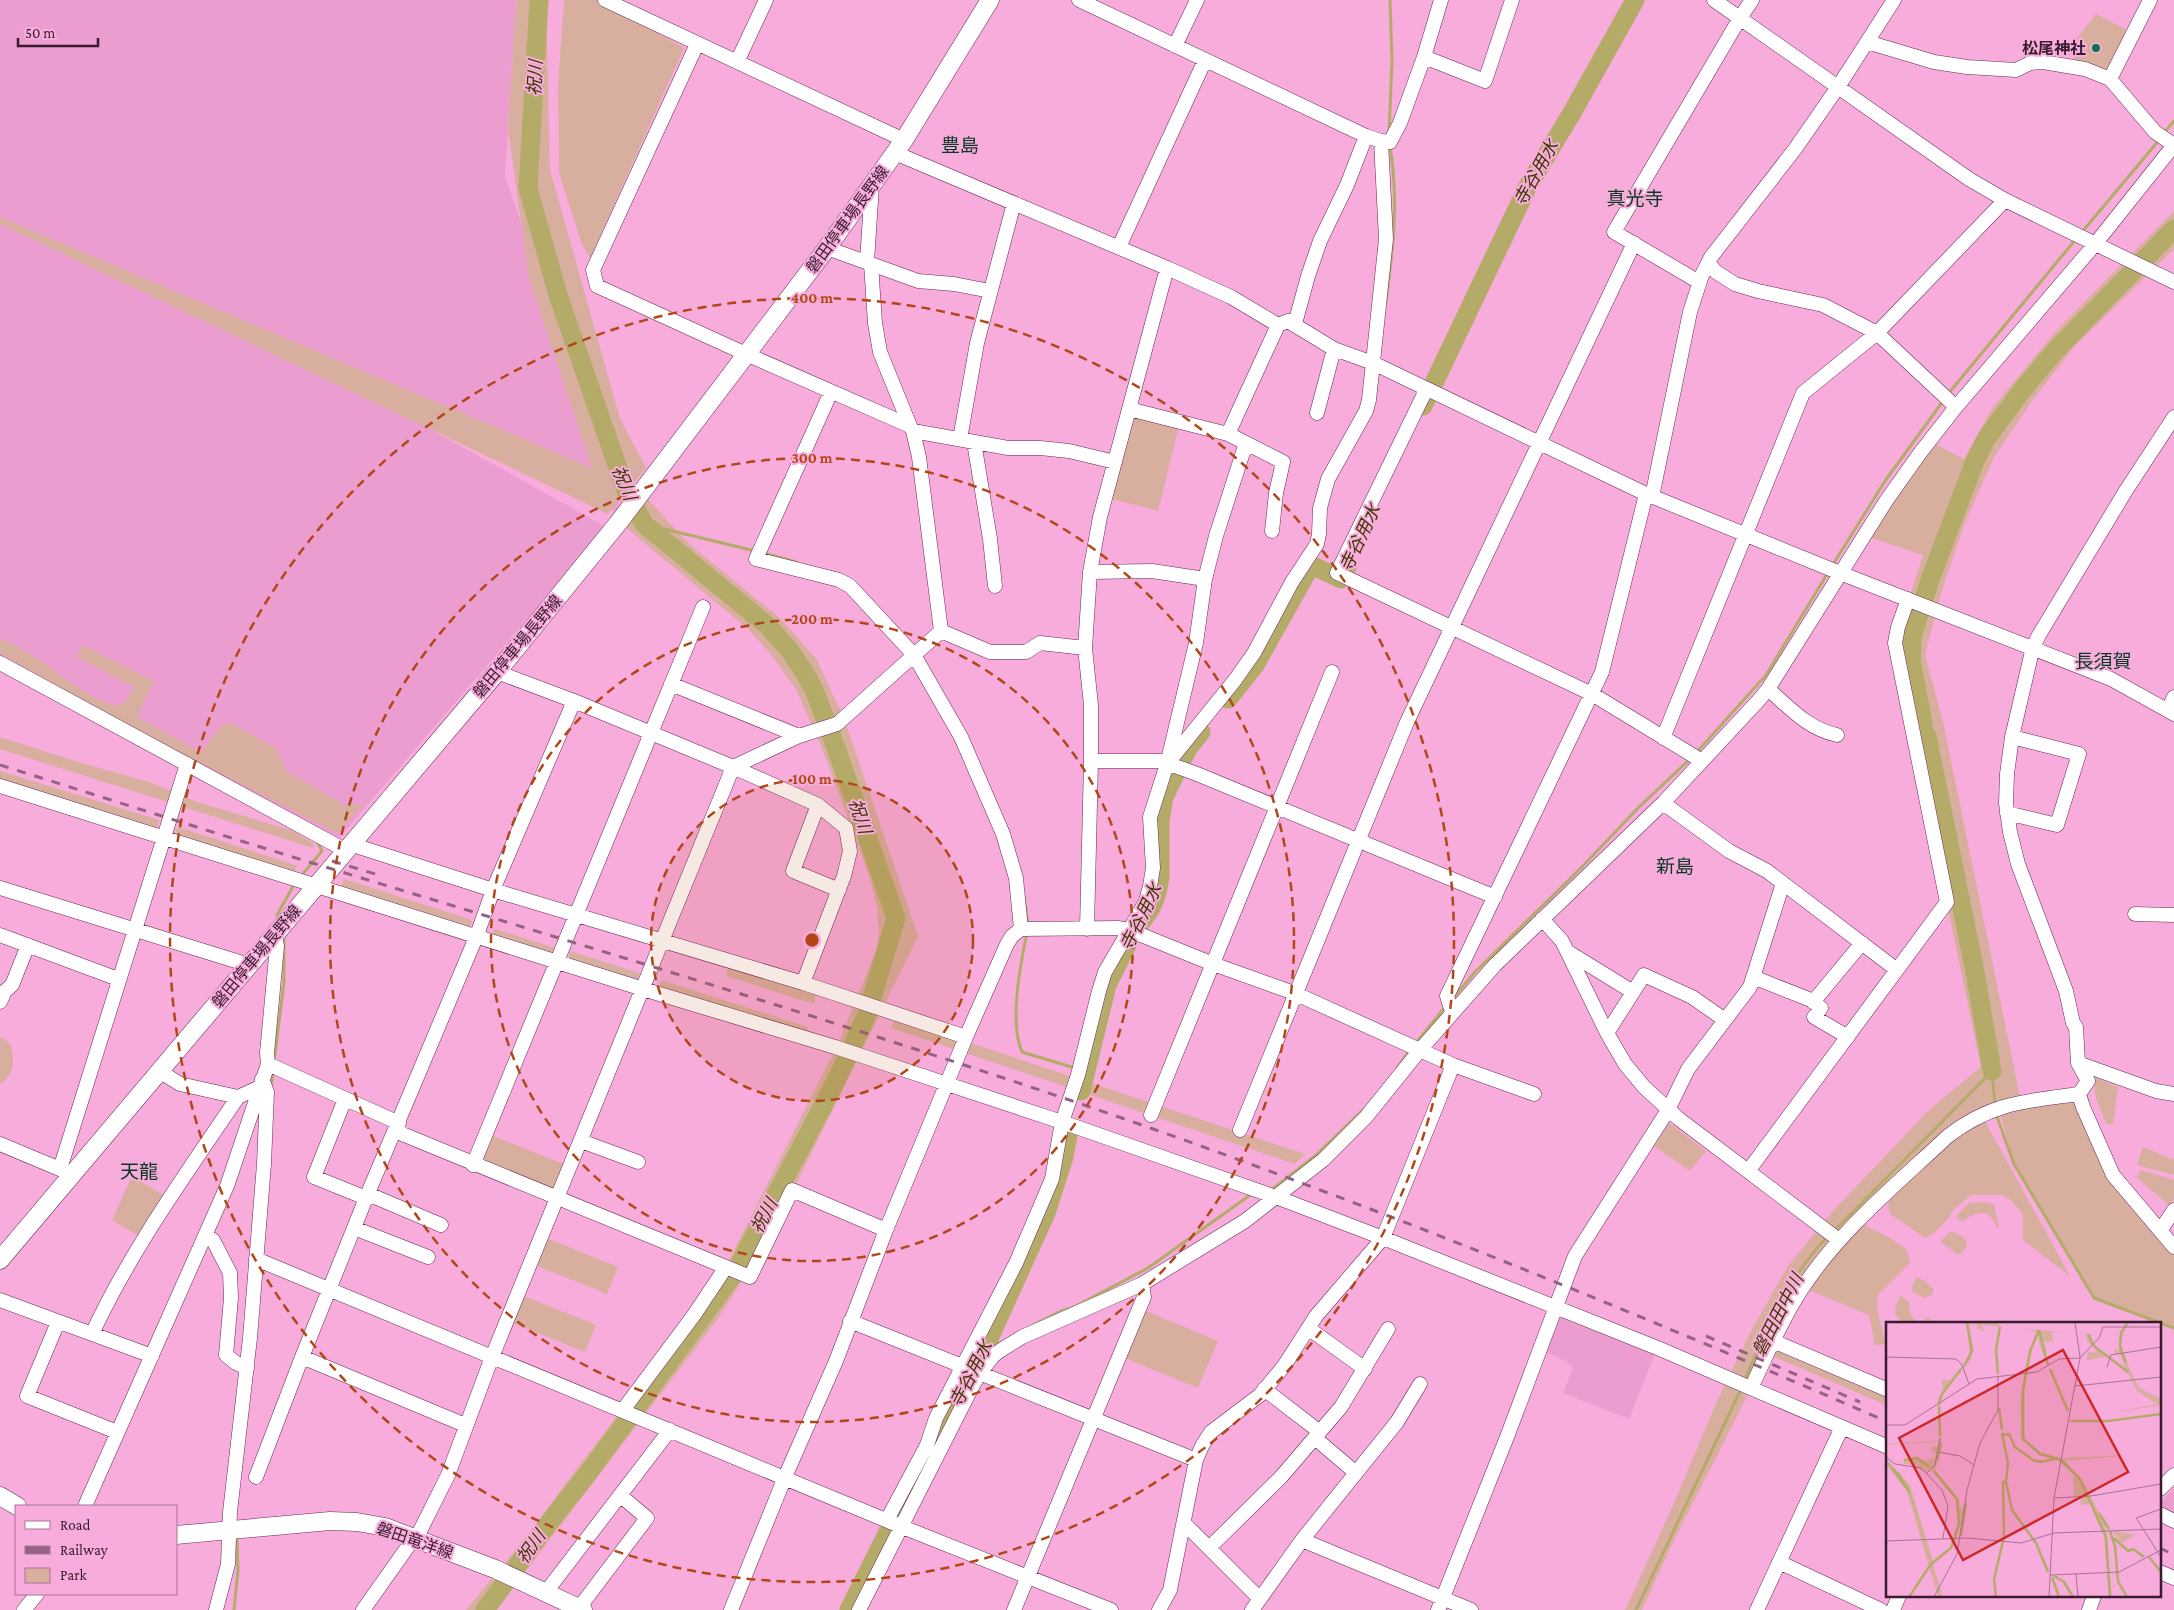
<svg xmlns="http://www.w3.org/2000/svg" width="2174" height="1610" font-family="'Crimson Pro','Noto Sans JP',serif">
<rect width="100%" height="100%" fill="#f7acdb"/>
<path fill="#ec9dd0" d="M 0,0 L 516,0 L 505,177 L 624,516 L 353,367 L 331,374 L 606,527 L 339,838 L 0,658 Z
M 1559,1311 L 1656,1351 L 1629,1419 L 1563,1393 L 1573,1368 L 1566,1361 L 1543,1351 Z
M 2174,1488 L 2174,1516 L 2160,1509 L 2160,1503 Z"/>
<path fill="#d8ae9e" d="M 516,0 L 546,0 L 550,170 L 620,419 L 646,468 L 608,514 L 0,224 L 0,217 L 592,468 L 529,278 L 508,128 Z
M 564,0 L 599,0 L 684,48 L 590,258 L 582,244 L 559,173 L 558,86 Z
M 2096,14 L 2125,29 L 2126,46 L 2110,79 L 2075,67 L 2074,42 Z
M 2174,211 L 2174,249 L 2073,348 L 2032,401 L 1994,457 L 1964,525 L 1941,593 L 1925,655 L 1943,722 L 2021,1102 L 2079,1094 L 2105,1172 L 2174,1253 L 2174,1328 L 2094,1298 L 2012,1158 L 1999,1109 L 1981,1114 L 2070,1276 L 2023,1240 L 2023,1215 L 2012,1201 L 2002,1195 L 1971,1195 L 1953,1210 L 1948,1219 L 1934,1233 L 1925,1238 L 1890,1214 L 1888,1206 L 1891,1197 L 1952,1132 L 1801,1290 L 1672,1544 L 1642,1610 L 1625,1610 L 1671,1510 L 1717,1401 L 1751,1331 L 1788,1266 L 1832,1212 L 1929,1110 L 1981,1067 L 1931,827 L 1896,639 L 1923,555 L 1866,536 L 1929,441 L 1964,459 L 1993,407 L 2057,330 Z
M 1129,409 L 1180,422 L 1158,511 L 1108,498 Z
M 645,496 L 689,544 L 781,619 L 817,660 L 845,721 L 918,936 L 771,1235 L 717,1320 L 496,1610 L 466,1610 L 535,1526 L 560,1491 L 673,1343 L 724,1270 L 838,1044 L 876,951 L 879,933 L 877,907 L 870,878 L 823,751 L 796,689 L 770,653 L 748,629 L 611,515 Z
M 0,639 C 42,654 72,692 115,706 L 125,702 L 134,687 L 77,657 L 82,645 L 154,681 L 137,717 L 201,752 L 221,726 L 231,723 L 277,749 L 286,771 L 345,805 L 335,812 L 347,805 L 364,804 L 337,833 L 115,719 L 0,653 Z
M 0,737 L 78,762 L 149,782 L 197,802 L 291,830 L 314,844 L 313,848 L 0,749 Z
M 0,771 L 159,820 L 157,830 L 0,781 Z
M 178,827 L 298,866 L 294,871 L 174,836 Z
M 344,879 L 472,920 L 469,929 L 340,888 Z
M 495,929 L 555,948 L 553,956 L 492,935 Z
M 570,951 L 639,973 L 637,983 L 568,961 Z
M 728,967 L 816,993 L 814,1004 L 726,976 Z
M 661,980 L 808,1027 L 806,1038 L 659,991 Z
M 895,1018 L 1305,1154 L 1295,1164 L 891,1028 Z
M 2,1037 L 11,1045 C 14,1062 15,1074 0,1084 L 0,1038 Z
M 2096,1078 L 2118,1087 L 2113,1125 L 2106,1123 C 2102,1112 2090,1091 2096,1078 Z
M 1669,1123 L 1706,1151 L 1690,1171 L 1654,1146 Z
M 489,1134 L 566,1165 L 555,1193 L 478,1161 Z
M 2143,1147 L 2173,1160 L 2174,1157 L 2174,1175 L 2137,1165 Z
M 2140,1170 L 2174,1180 L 2174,1198 L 2170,1206 L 2137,1178 Z
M 132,1176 L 170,1199 L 144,1239 L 112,1220 Z
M 1969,1203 L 1987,1202 L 1994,1205 L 1999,1228 L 1997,1229 C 1992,1207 1976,1211 1962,1222 L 1956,1216 Z
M 1865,1225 L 1892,1239 L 1907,1250 L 1910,1263 L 1878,1295 L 1877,1309 L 1886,1344 L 1875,1345 L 1869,1315 L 1809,1290 L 1830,1258 Z
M 1954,1232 L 1963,1237 L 1967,1242 L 1965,1250 L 1958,1255 L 1941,1242 L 1948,1233 Z
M 541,1236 L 618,1267 L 607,1294 L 530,1263 Z
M 1916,1277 L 1924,1280 L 1934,1290 L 1932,1295 L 1924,1298 L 1913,1292 L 1912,1287 Z
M 519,1294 L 596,1325 L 585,1352 L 508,1321 Z
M 1901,1296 L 1910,1303 C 1909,1313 1910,1320 1922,1322 L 1928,1317 L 1936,1324 L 1903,1324 L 1895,1314 L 1896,1304 Z
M 1139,1308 L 1218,1341 L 1198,1388 L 1120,1356 Z
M 1780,1344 L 1888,1390 L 1888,1406 L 1772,1356 Z"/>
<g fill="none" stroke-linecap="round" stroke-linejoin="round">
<path stroke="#b5ab69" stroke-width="3" d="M 1389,133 L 1392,61 L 1390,0
M 2163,134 L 2174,121
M 2082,232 L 2160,139
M 1386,302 C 1393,250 1399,199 1390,147
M 1948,394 L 2076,239
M 644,524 L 755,551
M 764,553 L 796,562
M 1832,566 L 1885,481 L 1943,401
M 1696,753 L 1766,675 L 1829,571
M 301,876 L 322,851 L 317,841
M 1024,896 L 1028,924
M 279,921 L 277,915 L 295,883
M 1027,933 C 1020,965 1009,1022 1022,1052 L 1075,1068
M 1453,998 L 1476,971 L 1580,869 L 1639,807 L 1690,759
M 1415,1044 L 1446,1006
M 274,1062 L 284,982 L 284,934
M 1397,1068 L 1411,1049
M 1992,1071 L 1995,1105
M 271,1087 L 273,1071
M 1996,1114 L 2014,1164 L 2094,1298 L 2174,1328
M 1270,1191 L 1315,1156 L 1365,1108
M 1833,1232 L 1992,1071
M 1031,1326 L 1061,1311 L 1074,1307 L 1148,1268 L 1253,1193
M 983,1352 L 1000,1343
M 1744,1381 C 1767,1330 1788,1277 1828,1236
M 234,1610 L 238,1570 L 237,1540
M 1636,1610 L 1742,1387"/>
<path stroke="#b5ab69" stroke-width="19" d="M 1423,406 L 1528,186 L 1573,111 L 1635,0
M 1228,699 L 1255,665 L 1311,565 L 1341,579 L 1347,567
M 1992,1071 L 1975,972 L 1927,736 L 1922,729 L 1923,722 L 1911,661 L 1912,637 L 1931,577 L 1975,461 L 1986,439 L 2023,389 L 2056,350 L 2174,229
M 1081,1091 L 1107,985 L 1131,937 L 1151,908 L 1157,893 L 1160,878 L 1160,820 L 1164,797 L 1188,748 L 1201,732
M 925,1459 L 983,1352 L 1046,1213 L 1064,1157 L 1069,1129
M 485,1610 L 548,1524 L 589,1472 L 736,1271 L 835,1083 L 866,1017 L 896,918 L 835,745 L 815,692 L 806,675 L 791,652 L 769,627 L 644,524 L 626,491 L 558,295 L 528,188 L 539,0
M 849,1610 L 901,1506"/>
<g stroke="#672954" stroke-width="15">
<path id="minor" d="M 605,0 L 904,140
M 1079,0 L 1366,136 L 1381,141 L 1390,142 L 1400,123 L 1424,57 L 1441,0
M 1714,0 L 1969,179 L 2005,200 L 2174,282
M 1867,42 L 1934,62 L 1967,67 L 2016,70 L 2030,63 L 2043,62 L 2085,69 L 2110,79 L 2155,132 L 2174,145
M 697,44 L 593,270 L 597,286 L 746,354 L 910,426 L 913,431 L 1008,448 L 1040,448 L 1069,451 L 1115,462
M 1175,46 L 1197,0
M 1424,57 L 1485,81 L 1512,0
M 737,62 L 766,0
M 2110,79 L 2150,0
M 895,153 L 1167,268 L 1231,297 L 1278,325 L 1288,321 L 1334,349 L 1373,363 L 1646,494 L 1840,573 L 2111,679 L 2174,714
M 1119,247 L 1205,60
M 827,248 L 871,264 L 875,323 L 880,352 L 910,426
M 867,262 L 872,185
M 1708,263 L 1716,272 L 1735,284 L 1758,291 L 1823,305 L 1877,333 L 1956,407
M 871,264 L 918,281 L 954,284 L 990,291
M 1699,282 L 1614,232 L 1740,18 L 1752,0
M 1288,321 L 1296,320 L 1308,276 L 1320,241 L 1347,185 L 1366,136
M 1426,390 L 1337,573 L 1592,694 L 1702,761
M 831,392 L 756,559 L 839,580 L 850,586 L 914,655 L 961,737 L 1003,834 L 1016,878 L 1021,929
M 1129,409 L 1228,434 L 1283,462 L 1276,493 L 1272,531
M 1317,413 L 1334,349
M 2174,417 L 2125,492 L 2039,635 L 2033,647 L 2012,737 L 2007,774 L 2006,803 L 2010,832 L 2018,864 L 2066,991 L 2073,1023 L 2076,1027 L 2078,1063 L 2088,1081 L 2079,1094 L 2083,1107 L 2113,1175 L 2174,1247
M 913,431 L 919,457 L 941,631 L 990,652 L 1026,652 L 1040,643 L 1085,648
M 1228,434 L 1278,325
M 960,439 L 977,343 L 1014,203
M 974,442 L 990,539 L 995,586
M 1652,497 L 1690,312 L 1702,275 L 1711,257 L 1795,149 L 1838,87 L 1894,0
M 1090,572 L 1152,571 L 1205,579
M 0,663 L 345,850
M 497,672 L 574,701 L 733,767 L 818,805 L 846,828 L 850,851 L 844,876 L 803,983
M 671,684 L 799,736
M 1768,689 C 1790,708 1808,729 1837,735
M 574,701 L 493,890 L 803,983 L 966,1037
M 2168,710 L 2174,697
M 1663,738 L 1803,393 L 1877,333 L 2005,200
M 1169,756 L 1196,643 L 1205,579 L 1216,536 L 1246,443
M 1091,761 L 1161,761 L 1197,774 L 1495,897
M 0,786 L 643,989 L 835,1047 L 1062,1122 L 1276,1197 L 1383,1238 L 1660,1349 L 1888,1447
M 1663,803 L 1729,851 L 1767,871 L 1897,970
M 818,805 L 793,871 L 839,890
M 2007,813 L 2057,825 L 2079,754 L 2012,737
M 0,888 L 249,965
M 2135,914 L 2174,915
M 1542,919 L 1562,941 L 1607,1033 L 1625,1064 L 1644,1087 L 1679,1119 L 1839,1240
M 1087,929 L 1091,761 L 1091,705 L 1085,648 L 1090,572 L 1100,517 L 1167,268
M 0,935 L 118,979
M 1568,952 L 1633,992
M 1753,977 L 1811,1000 L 1821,1008 L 1814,1017 L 1848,1037
M 0,1002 L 5,991 L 12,985 L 28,945
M 1813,1002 L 1862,943
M 1452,1012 L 1447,996 L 1602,672 L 1646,494
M 1607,1033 L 1644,975 L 1692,997 L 1725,1020
M 2078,1063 L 2156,1091 L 2174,1094
M 268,1064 L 399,1123
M 159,1071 L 180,1084 L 238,1097 L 260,1087
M 345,1099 L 314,1177 L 366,1198
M 1151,1115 L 1332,672
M 1240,1130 L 1407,722 L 1634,243
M 395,1131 L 750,1277 L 792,1190 L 886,1230
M 581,1141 L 638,1162
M 0,1144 L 67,1172
M 473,1165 L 703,607
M 60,1169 L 187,764
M 1749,1170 L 1947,902 L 1895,643 L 1898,627 L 1908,599
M 368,1194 L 441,1225
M 354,1228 L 428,1257
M 2160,1231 L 2174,1210
M 206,1236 L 213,1240 L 230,1273 L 231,1298 L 226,1355 L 236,1363 L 247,1368
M 256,1259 L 900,1526 L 1111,1610
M 0,1300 L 152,1356
M 850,1321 L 1196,1460
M 58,1322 L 27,1396 L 117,1432
M 1308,1328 L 1365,1369
M 92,1334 C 131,1250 186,1174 238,1097
M 1773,1341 L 1888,1390
M 302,1357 L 465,1425
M 1751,1388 C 1767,1355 1781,1320 1801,1290 C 1840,1230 1897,1184 1948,1136 C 1992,1102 2027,1101 2079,1094
M 1264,1389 L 1320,1432
M 623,1410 L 694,1315 L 726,1267
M 1315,1438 L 1356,1473
M 256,1477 L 302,1357 L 366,1198 L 477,935 L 493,890 L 350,844
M 2160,1489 L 2174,1475
M 85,1506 L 227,1186 L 268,1064 L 267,1053 L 277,946 L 274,934
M 2160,1514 L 2174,1521
M 887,1520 L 927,1445 L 936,1418 L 1016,1263 L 1052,1179 L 1062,1122 L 1078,1075 L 1099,991 L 1105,972 L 1146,901 L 1150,886 L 1153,868 L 1150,817 L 1167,764 L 1235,680 L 1254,653 L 1292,582 L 1317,544 L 1319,534 L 1320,508 L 1328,479 L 1366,411 L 1369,400 L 1386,239 L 1381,141
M 1184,1523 L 1260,1599
M 416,1539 L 448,1475 L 492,1357 L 733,767 L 799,736 L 837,724 L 941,631
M 1302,1540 L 1471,1610
M 1209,1548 L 1281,1477 L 1341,1407 L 1388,1329
M 1779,1562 L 1881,1610
M 2160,1572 L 2174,1578
M 546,1592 L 670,1430
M 579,1608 L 647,1518 L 621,1496
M 24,1610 L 37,1594
M 216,1610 L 228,1564 L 230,1512 L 250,1338 L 264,1164 L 267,1092 L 262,1079
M 363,1610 L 414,1538
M 731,1610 L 785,1477 L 836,1361 L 886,1230 L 966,1037 L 1007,944 L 1012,936 L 1021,929 L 1119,928 L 1129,930 L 1213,964 L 1294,993 L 1453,1065 L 1534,1094
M 859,1610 L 972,1387 L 980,1373 L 993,1356 L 1001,1350 L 1022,1337 L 1142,1284 L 1245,1221 L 1323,1160 L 1366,1117 L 1420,1050 L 1495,965 L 1663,803 L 1758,701 L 1768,689 L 1886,501 L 1920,453 L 1956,407 L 2096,243 L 2174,145
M 1014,1610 L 1144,1297 L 1142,1284
M 1159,1610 L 1170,1590 L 1196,1460 L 1202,1446 L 1211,1432 L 1260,1395 L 1284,1366 L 1316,1316 L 1383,1238 L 1453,1065
M 1252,1610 L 1302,1540 L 1397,1422 L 1420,1384
M 1438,1610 L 1507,1437 L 1575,1256 L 1668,1110 L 1688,1069 L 1750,987 L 1783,883
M 1757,1610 L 1842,1427
M 1893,1610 L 1899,1596
M 2089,1610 L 2094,1596"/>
</g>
<g stroke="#672954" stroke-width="19">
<path id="major" d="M 0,1260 L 497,672 L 619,522 L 827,248 L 904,140 L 990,0
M 0,1496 L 17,1506
M 176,1535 L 330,1521 L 357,1522 L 385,1527 L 495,1569 L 583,1610"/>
</g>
<use href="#minor" stroke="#fff" stroke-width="14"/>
<use href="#major" stroke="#fff" stroke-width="18"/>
<path stroke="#956283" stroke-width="3" stroke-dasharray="9 9" stroke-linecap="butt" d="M 0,765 C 118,802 236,840 355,876 C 598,950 843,1023 1084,1105 C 1356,1198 1623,1307 1888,1422
M 332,861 L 382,876
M 1706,1336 L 1860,1402
M 2160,1548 L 2174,1555"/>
</g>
<circle cx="812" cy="940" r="161" fill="#b34616" fill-opacity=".12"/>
<g fill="none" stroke="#b34616" stroke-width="2.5" stroke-dasharray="9 6">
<circle cx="812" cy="940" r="161"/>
<circle cx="812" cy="940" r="321"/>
<circle cx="812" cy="940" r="482"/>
<circle cx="812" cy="940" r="642"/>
</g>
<circle fill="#08754f" stroke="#f7acdb" stroke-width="2" cx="2096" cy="48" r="5"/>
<g text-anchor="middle" stroke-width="4" stroke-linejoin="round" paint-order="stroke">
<g font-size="16" font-weight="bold" fill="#371b2e" stroke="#f7acdb" text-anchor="end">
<text x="2086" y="54">松尾神社</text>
</g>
<g font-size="16" fill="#371b2e" stroke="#f7acdb">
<text transform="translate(847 219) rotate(-54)" y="6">磐田停車場長野線</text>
<text transform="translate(517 646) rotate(-50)" y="6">磐田停車場長野線</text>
<text transform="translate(256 956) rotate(-50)" y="6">磐田停車場長野線</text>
<text transform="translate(415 1540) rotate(19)" y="6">磐田竜洋線</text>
</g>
<g font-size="18" font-style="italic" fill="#403901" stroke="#f7acdb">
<text transform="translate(535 78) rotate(-87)" y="6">祝川</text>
<text transform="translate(1536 173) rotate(-61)" y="6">寺谷用水</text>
<text transform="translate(624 483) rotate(67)" y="6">祝川</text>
<text transform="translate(1360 538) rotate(-65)" y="6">寺谷用水</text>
<text transform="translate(860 816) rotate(71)" y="6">祝川</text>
<text transform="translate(1141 917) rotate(-64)" y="6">寺谷用水</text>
<text transform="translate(764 1216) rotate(-62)" y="6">祝川</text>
<text transform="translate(1778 1315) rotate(-63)" y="6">磐田田中川</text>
<text transform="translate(971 1374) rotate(-63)" y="6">寺谷用水</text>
<text transform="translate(531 1547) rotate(-54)" y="6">祝川</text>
</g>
<g font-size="19" fill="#0a3825" stroke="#f7acdb">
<text x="960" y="152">豊島</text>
<text x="1635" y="205">真光寺</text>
<text x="2103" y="668">長須賀</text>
<text x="1675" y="873">新島</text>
<text x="139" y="1178">天龍</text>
</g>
</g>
<g transform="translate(1886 1322)">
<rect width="275" height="275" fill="#f7acdb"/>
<path d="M 75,0 L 113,1 L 113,4 L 94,3 L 101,11 L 97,8 L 94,11 L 96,7 L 91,7 L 91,2 L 82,2 L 87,26 L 85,37 L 53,77 L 57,80 L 54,83 L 56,126 L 49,149 L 73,178 L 74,185 L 79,185 L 69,222 L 47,243 L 57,275 L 52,275 L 21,169 L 0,143 L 0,137 L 24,163 L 47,239 L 65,225 L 73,196 L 70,178 L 45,148 L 41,151 L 24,142 L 18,142 L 18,138 L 31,136 L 42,140 L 41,138 L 52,133 L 47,131 L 45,124 L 53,125 L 53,120 L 0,123 L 0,122 L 54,119 L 52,77 L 57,69 L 56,58 L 65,58 L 62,63 L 84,33 L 80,1 ZM 141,7 L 189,11 L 166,10 L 167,19 L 155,21 L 160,27 L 159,37 L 153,21 L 153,13 L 147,23 L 136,83 L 139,117 L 154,130 L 175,136 L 245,133 L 179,139 L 198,161 L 219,203 L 226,275 L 223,275 L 218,213 L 204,182 L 195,183 L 194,174 L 188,174 L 187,154 L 192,158 L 173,139 L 153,133 L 135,116 L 134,79 L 143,31 L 151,10 ZM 192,11 L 207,13 L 204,15 L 210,25 L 239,46 L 234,31 L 229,32 L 228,28 L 233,27 L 235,13 L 244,13 L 236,14 L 235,29 L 253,66 L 275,77 L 275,83 L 221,92 L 271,82 L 251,69 L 242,51 L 215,30 L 219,35 L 201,38 L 202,29 L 208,31 L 211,28 L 201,19 L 201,13 ZM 226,209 L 247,212 L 248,214 L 236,221 Z" fill="#d8ae9e"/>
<path d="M 0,139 L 14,152 L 23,167 L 55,275 L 24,173 Z" fill="#b5ab69"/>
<path fill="none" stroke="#b5ab69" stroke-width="2.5" d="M 153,8 L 162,43M 153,8 L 144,29 L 137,67 L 137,117 L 154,132 L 175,138 L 194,157 L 220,215 L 224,275M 202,12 L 208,24 L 242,50M 240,41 L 234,24 L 235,11 L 242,0M 78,44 L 86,29 L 81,0M 164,47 L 182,89M 112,52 L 110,28 L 114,4M 53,81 L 56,72 L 75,47M 53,84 L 54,114M 113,86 L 116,108M 184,99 L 222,99 L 275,92M 116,113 L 123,112 L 129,125 L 147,138 L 155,140 L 172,136M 18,138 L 31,136 L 44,145M 51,139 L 55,121M 120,160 L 126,188 L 150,221 L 162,250M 213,191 L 223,207M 224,209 L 229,224 L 232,259 L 241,275M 75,214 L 80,181M 228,216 L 242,229 L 247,227 L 258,235M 263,235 L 275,250M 168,254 L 178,260 L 187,275M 166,255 L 173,275M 23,275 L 45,242 L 65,226 L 73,202 L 71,177 L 48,149M 110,275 L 108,257 L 118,215 L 117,160 L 120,160 L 122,141 L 116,111"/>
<path fill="none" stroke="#aa7296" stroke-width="1" d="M 189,0 L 194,35M 0,35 L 70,37 L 76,43 L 83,62M 221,45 L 225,33 L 275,25M 189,64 L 275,55M 0,103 L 19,103 L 91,57 L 151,50 L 173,37 L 194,36M 53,130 L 74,134 L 88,143M 0,135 L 9,142 L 35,146 L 56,168 L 62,184 L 57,216M 41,151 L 49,143 L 54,116M 168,176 L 205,174 L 275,162M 275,187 L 250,196 L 275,235M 0,219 L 82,216 L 135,221 L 168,211 L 275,207M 190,252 L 192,275M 164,253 L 233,250 L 275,228M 48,275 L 71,232 L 81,168 L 94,121 L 112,88 L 112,54M 163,275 L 168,176 L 194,36 L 213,16 L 217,5 L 275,5"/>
<path fill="#ce2728" fill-opacity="0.15" stroke="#ce2728" stroke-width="2.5" d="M 177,28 L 242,150 L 77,238 L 13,116 Z"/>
<rect width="275" height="275" fill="none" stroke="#371b2e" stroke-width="2.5"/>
</g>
<circle cx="812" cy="940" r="8" fill="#b34616" stroke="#f7acdb" stroke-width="2.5"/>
<g font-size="15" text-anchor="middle" font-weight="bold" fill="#b34616" stroke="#f7acdb" stroke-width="4" stroke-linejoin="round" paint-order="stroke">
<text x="812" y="303">400 m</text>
<text x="812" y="463">300 m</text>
<text x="812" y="624">200 m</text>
<text x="812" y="784">100 m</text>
</g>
<rect x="15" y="1505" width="162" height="90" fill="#f7acdb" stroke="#aa7296"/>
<rect x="25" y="1521" width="25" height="8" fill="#ffffff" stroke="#aa7296"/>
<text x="60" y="1530" font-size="15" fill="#371b2e">Road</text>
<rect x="25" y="1546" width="25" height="8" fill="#956283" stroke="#aa7296"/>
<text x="60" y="1555" font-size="15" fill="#371b2e">Railway</text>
<rect x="25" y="1568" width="25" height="15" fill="#d8ae9e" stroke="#aa7296"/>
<text x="60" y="1580" font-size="15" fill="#371b2e">Park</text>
<path d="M18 38v8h80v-8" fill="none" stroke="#371b2e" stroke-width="2.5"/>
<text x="25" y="38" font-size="15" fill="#371b2e" stroke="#f7acdb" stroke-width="4" paint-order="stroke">50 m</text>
</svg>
